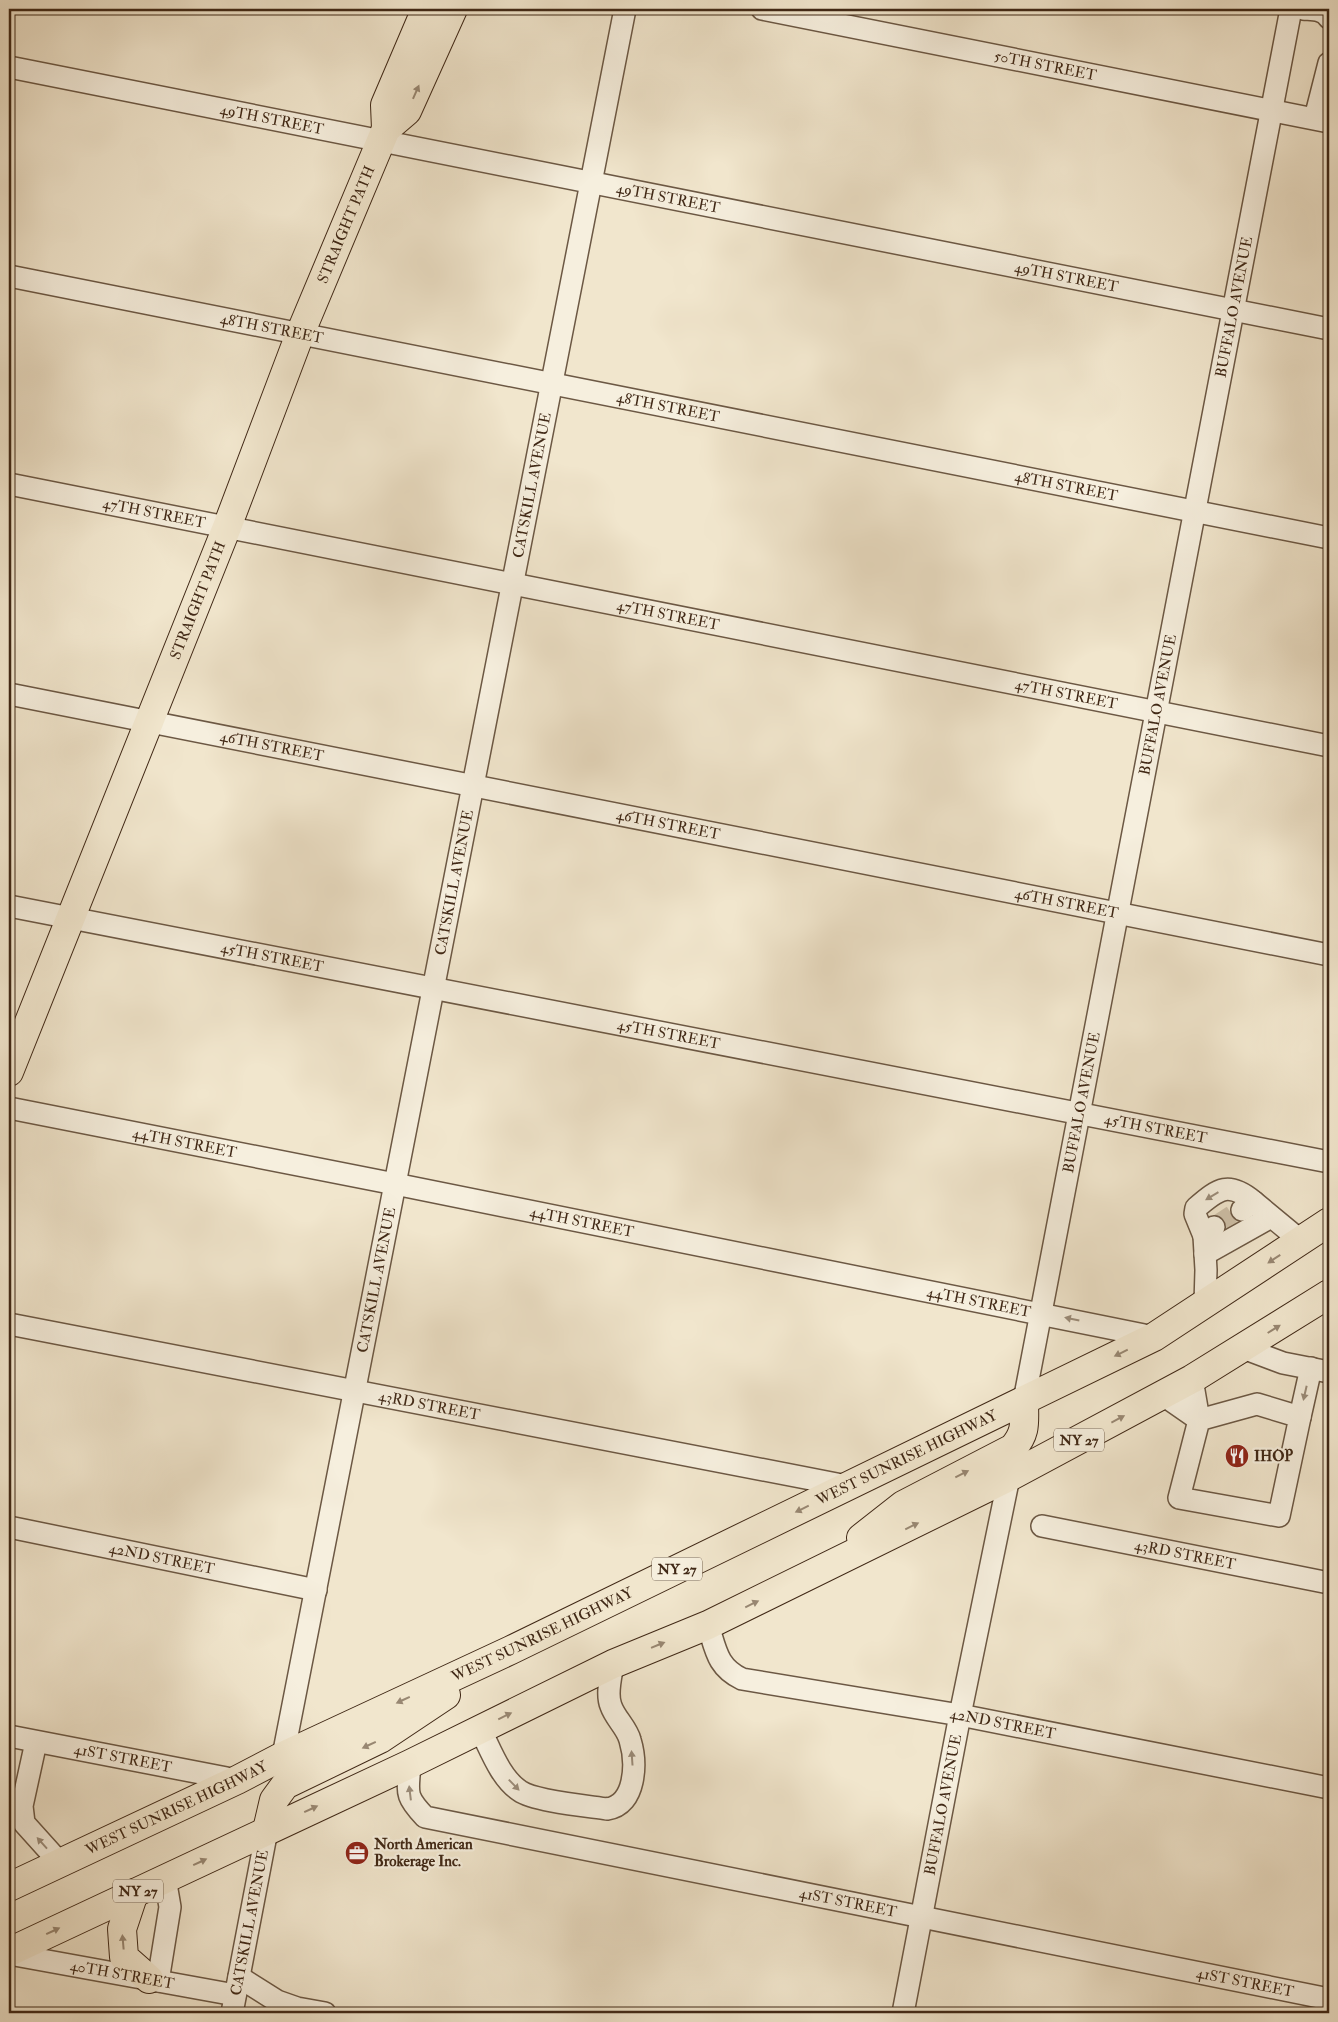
<svg xmlns="http://www.w3.org/2000/svg" width="1338" height="2022" font-family="'IM FELL Double Pica',serif">
<rect width="100%" height="100%" fill="#f1e6cd"/>
<filter id="stains"><feTurbulence type="fractalNoise" baseFrequency=".004" numOctaves="4"/><feColorMatrix values="0 0 0 0 .2 0 0 0 0 .09 0 0 0 0 .02 0 0 0 .5 -.17"/></filter>
<radialGradient id="worn" r=".72"><stop offset=".6" stop-color="#630" stop-opacity="0"/><stop offset="1" stop-color="#630" stop-opacity=".3"/></radialGradient>
<g fill="none" stroke-linecap="round" stroke-linejoin="round">
<path stroke="#cec0a8" stroke-width="21" stroke-dasharray="21 11" stroke-linecap="butt" d="M 1215,1227 L 1241,1210"/>
<g stroke="#6c5844" stroke-width="24">
<g id="minor">
<path id="s1" d="M 762,9 L 1329,122"/>
<path d="M 1303,9 C 1313,10 1323,9 1329,18"/>
<path id="s2" d="M 9,67 L 1329,329"/>
<path d="M 1315,118 L 1329,63"/>
<path id="s3" d="M 9,276 L 1329,538"/>
<path id="s4" d="M 9,484 L 1329,746"/>
<path id="s5" d="M 9,694 L 1329,955"/>
<path id="s6" d="M 9,906 L 1329,1162"/>
<path id="s7" d="M 9,1108 L 395,1184 L 1154,1337"/>
<path d="M 1242,1210 L 1254,1202 L 1301,1241"/>
<path d="M 1204,1236 L 1195,1214 L 1196,1208 C 1219,1188 1229,1181 1254,1202"/>
<path d="M 1205,1254 L 1271,1217"/>
<path d="M 1205,1304 L 1206,1270 L 1204,1236 L 1214,1227"/>
<path id="s8" d="M 9,1324 L 847,1486"/>
<path d="M 1243,1348 L 1283,1363 L 1329,1372"/>
<path d="M 1192,1379 L 1199,1420 L 1179,1498 L 1279,1516 L 1300,1417 L 1257,1404 L 1199,1420"/>
<path d="M 1163,1395 L 1199,1420"/>
<path id="s9" d="M 1024,1401 L 1291,9"/>
<path d="M 1300,1417 L 1311,1368"/>
<path id="s10" d="M 1042,1526 L 1329,1583"/>
<path id="s11" d="M 9,1527 L 316,1590"/>
<path id="s12" d="M 708,1625 C 716,1650 717,1667 742,1679 L 960,1715 L 1329,1788"/>
<path d="M 480,1729 C 490,1748 500,1778 520,1791 C 534,1801 587,1806 607,1809 C 636,1805 637,1763 630,1740 C 627,1728 615,1718 611,1706 C 606,1694 611,1676 613,1664"/>
<path id="s13" d="M 9,1736 L 237,1780"/>
<path d="M 36,1742 L 22,1806 L 24,1823 L 60,1863"/>
<path id="s14" d="M 283,1756 L 625,9"/>
<path id="s15" d="M 410,1764 C 408,1793 404,1795 425,1817 L 1329,1999"/>
<path id="s16" d="M 9,1954 L 235,1995"/>
<path d="M 239,1977 L 277,2001 L 297,2008 L 325,2013"/>
<path d="M 158,1981 L 170,1907 L 165,1878"/>
<path id="s17" d="M 232,2013 L 267,1830"/>
<path id="s18" d="M 903,2013 L 960,1715 L 1009,1477"/>
</g>
</g>
<g stroke="#402816" stroke-width="30">
<g id="major">
<path d="M 386,129 L 385,105 L 426,9"/>
<path id="s19" d="M 9,1072 L 227,527 L 300,334 L 386,129 L 407,111 L 453,9"/>
</g>
</g>
<g stroke="#402816" stroke-width="30">
<g id="highway">
<path d="M 861,1538 L 903,1505 L 1013,1448 C 1027,1432 1024,1422 1024,1401"/>
<path d="M 267,1830 L 274,1800 L 285,1785 L 380,1739 L 446,1695"/>
<path id="s20" d="M 9,1887 L 237,1780 L 283,1756 L 511,1650 L 1154,1337 L 1329,1222"/>
<path d="M 134,1893 L 122,1929 L 124,1957 L 149,1979"/>
<path d="M 9,1952 L 410,1764 L 613,1664 L 708,1625 L 1009,1477 L 1192,1379 L 1329,1294"/>
</g>
</g>
<use href="#minor" stroke="#f6efde" stroke-width="21"/>
<use href="#major" stroke="#f1e6cd" stroke-width="28"/>
<use href="#highway" stroke="#f1e6cd" stroke-width="28"/>
</g>
<defs><path id="oneway-solid" d="M-6-.8H1V-3.2L6.5 0L1 3.2V.8H-6Z" transform="scale(1.25)"/></defs>
<g fill="#988772">
<use href="#oneway-solid" transform="translate(416 92) rotate(-66)"/>
<use href="#oneway-solid" transform="translate(1274 1259) rotate(147)"/>
<use href="#oneway-solid" transform="translate(1274 1329) rotate(-32)"/>
<use href="#oneway-solid" transform="translate(1121 1353) rotate(154)"/>
<use href="#oneway-solid" transform="translate(1118 1419) rotate(-28)"/>
<use href="#oneway-solid" transform="translate(962 1474) rotate(-27)"/>
<use href="#oneway-solid" transform="translate(802 1509) rotate(154)"/>
<use href="#oneway-solid" transform="translate(912 1526) rotate(-26)"/>
<use href="#oneway-solid" transform="translate(752 1604) rotate(-26)"/>
<use href="#oneway-solid" transform="translate(658 1645) rotate(-22)"/>
<use href="#oneway-solid" transform="translate(403 1700) rotate(155)"/>
<use href="#oneway-solid" transform="translate(505 1716) rotate(-26)"/>
<use href="#oneway-solid" transform="translate(369 1745) rotate(155)"/>
<use href="#oneway-solid" transform="translate(311 1809) rotate(-25)"/>
<use href="#oneway-solid" transform="translate(200 1862) rotate(-25)"/>
<use href="#oneway-solid" transform="translate(53 1931) rotate(-25)"/>
<use href="#oneway-solid" transform="translate(123 1942) rotate(-95)"/>
</g>
<g fill="#9b8c7a">
<use href="#oneway-solid" transform="translate(1212 1196) rotate(149)"/>
<use href="#oneway-solid" transform="translate(1072 1319) rotate(-168)"/>
<use href="#oneway-solid" transform="translate(1305 1393) rotate(103)"/>
<use href="#oneway-solid" transform="translate(632 1758) rotate(-94)"/>
<use href="#oneway-solid" transform="translate(514 1785) rotate(46)"/>
<use href="#oneway-solid" transform="translate(410 1793) rotate(-97)"/>
<use href="#oneway-solid" transform="translate(42 1843) rotate(-132)"/>
</g>
<defs>
<g id="restaurant-disc" transform="scale(1.25)"><circle r="9.5" fill="#8f2418" stroke="#f6efde"/><path d="M-5-6h1v4h1v-4h1v4h1v-4h1v5L-1.5 .5V6h-2V.5L-5-1ZM5-6V6H3V1.5H1.5Q1.5-4 5-6Z" fill="#fff"/></g>
<g id="office-disc" transform="scale(1.25)"><circle r="9.5" fill="#8f2418" stroke="#f6efde"/><path d="M-6-3h4V-5.5h4V-3h4V5H-6ZM-1-4.5V-3h2v-1.5ZM-6 0V1H6V0Z" fill="#fff"/></g>
</defs>
<g fill-rule="evenodd">
<use href="#restaurant-disc" x="1237" y="1456"/>
<use href="#office-disc" x="357" y="1853"/>
</g>
<g text-anchor="middle" stroke-width="4.5" stroke-linejoin="round" paint-order="stroke">
<g fill="#f6efde" stroke="#776452" stroke-width="1">
<rect x="1054" y="1428.5" width="50" height="23" rx="4"/>
<rect x="652" y="1557.5" width="50" height="23" rx="4"/>
<rect x="113" y="1879.5" width="50" height="23" rx="4"/>
</g>
<g font-size="14" font-weight="bold" fill="#402816">
<text x="1079" y="1445">NY 27</text>
<text x="677" y="1574">NY 27</text>
<text x="138" y="1896">NY 27</text>
</g>
<g font-size="15" fill="#402816" stroke="#f6efde">
<text dy="5" stroke="none"><textPath href="#s1" startOffset="289">50TH STREET</textPath></text>
<text dy="5" stroke="none"><textPath href="#s2" startOffset="268">49TH STREET</textPath></text>
<text dy="5" stroke="none"><textPath href="#s2" startOffset="672">49TH STREET</textPath></text>
<text dy="5" stroke="none"><textPath href="#s19" startOffset="912">STRAIGHT PATH</textPath></text>
<text dy="5" stroke="none"><textPath href="#s2" startOffset="1078">49TH STREET</textPath></text>
<text dy="5" stroke="none"><textPath href="#s9" startOffset="1114">BUFFALO AVENUE</textPath></text>
<text dy="5" stroke="none"><textPath href="#s3" startOffset="268">48TH STREET</textPath></text>
<text dy="5" stroke="none"><textPath href="#s3" startOffset="672">48TH STREET</textPath></text>
<text dy="5" stroke="none"><textPath href="#s14" startOffset="1295">CATSKILL AVENUE</textPath></text>
<text dy="5" stroke="none"><textPath href="#s3" startOffset="1078">48TH STREET</textPath></text>
<text dy="5" stroke="none"><textPath href="#s4" startOffset="148">47TH STREET</textPath></text>
<text dy="5" stroke="none"><textPath href="#s19" startOffset="508">STRAIGHT PATH</textPath></text>
<text dy="5" stroke="none"><textPath href="#s4" startOffset="672">47TH STREET</textPath></text>
<text dy="5" stroke="none"><textPath href="#s4" startOffset="1078">47TH STREET</textPath></text>
<text dy="5" stroke="none"><textPath href="#s9" startOffset="709">BUFFALO AVENUE</textPath></text>
<text dy="5" stroke="none"><textPath href="#s5" startOffset="268">46TH STREET</textPath></text>
<text dy="5" stroke="none"><textPath href="#s5" startOffset="672">46TH STREET</textPath></text>
<text dy="5" stroke="none"><textPath href="#s14" startOffset="890">CATSKILL AVENUE</textPath></text>
<text dy="5" stroke="none"><textPath href="#s5" startOffset="1078">46TH STREET</textPath></text>
<text dy="5" stroke="none"><textPath href="#s6" startOffset="268">45TH STREET</textPath></text>
<text dy="5" stroke="none"><textPath href="#s6" startOffset="672">45TH STREET</textPath></text>
<text dy="5" stroke="none"><textPath href="#s9" startOffset="304">BUFFALO AVENUE</textPath></text>
<text dy="5" stroke="none"><textPath href="#s6" startOffset="1168">45TH STREET</textPath></text>
<text dy="5" stroke="none"><textPath href="#s7" startOffset="179">44TH STREET</textPath></text>
<text dy="5" stroke="none"><textPath href="#s7" startOffset="584">44TH STREET</textPath></text>
<text dy="5" stroke="none"><textPath href="#s14" startOffset="485">CATSKILL AVENUE</textPath></text>
<text dy="5" stroke="none"><textPath href="#s7" startOffset="989">44TH STREET</textPath></text>
<text dy="5" stroke="none"><textPath href="#s8" startOffset="428">43RD STREET</textPath></text>
<text dy="5" stroke="none"><textPath href="#s20" startOffset="995">WEST SUNRISE HIGHWAY</textPath></text>
<text dy="5" stroke="none"><textPath href="#s10" startOffset="146">43RD STREET</textPath></text>
<text dy="5" stroke="none"><textPath href="#s11" startOffset="156">42ND STREET</textPath></text>
<text dy="5" stroke="none"><textPath href="#s20" startOffset="590">WEST SUNRISE HIGHWAY</textPath></text>
<text dy="5" stroke="none"><textPath href="#s12" startOffset="331">42ND STREET</textPath></text>
<text dy="5" stroke="none"><textPath href="#s13" startOffset="116">41ST STREET</textPath></text>
<text dy="5" stroke="none"><textPath href="#s18" startOffset="212">BUFFALO AVENUE</textPath></text>
<text dy="5" stroke="none"><textPath href="#s20" startOffset="185">WEST SUNRISE HIGHWAY</textPath></text>
<text dy="5" stroke="none"><textPath href="#s15" startOffset="490">41ST STREET</textPath></text>
<text dy="5" stroke="none"><textPath href="#s17" startOffset="92">CATSKILL AVENUE</textPath></text>
<text dy="5" stroke="none"><textPath href="#s16" startOffset="115">40TH STREET</textPath></text>
<text dy="5" stroke="none"><textPath href="#s15" startOffset="895">41ST STREET</textPath></text>
</g>
<g font-size="15" font-weight="bold" fill="#402816" stroke="#f6efde" text-anchor="start">
<text x="1254" y="1461">IHOP</text>
<text x="374" y="1849">North American<tspan x="374" dy="17">Brokerage Inc.</tspan></text>
</g>
</g>
<rect width="1338" height="2022" fill="none" stroke="#f1e6cd" stroke-width="30"/>
<rect x="10" y="10" width="1318" height="2002" fill="none" stroke="#402816" stroke-width="2.5"/>
<rect x="15" y="15" width="1308" height="1992" fill="none" stroke="#402816"/>
<rect width="100%" height="100%" filter="url(#stains)"/>
<rect width="100%" height="100%" fill="url(#worn)"/>
</svg>
